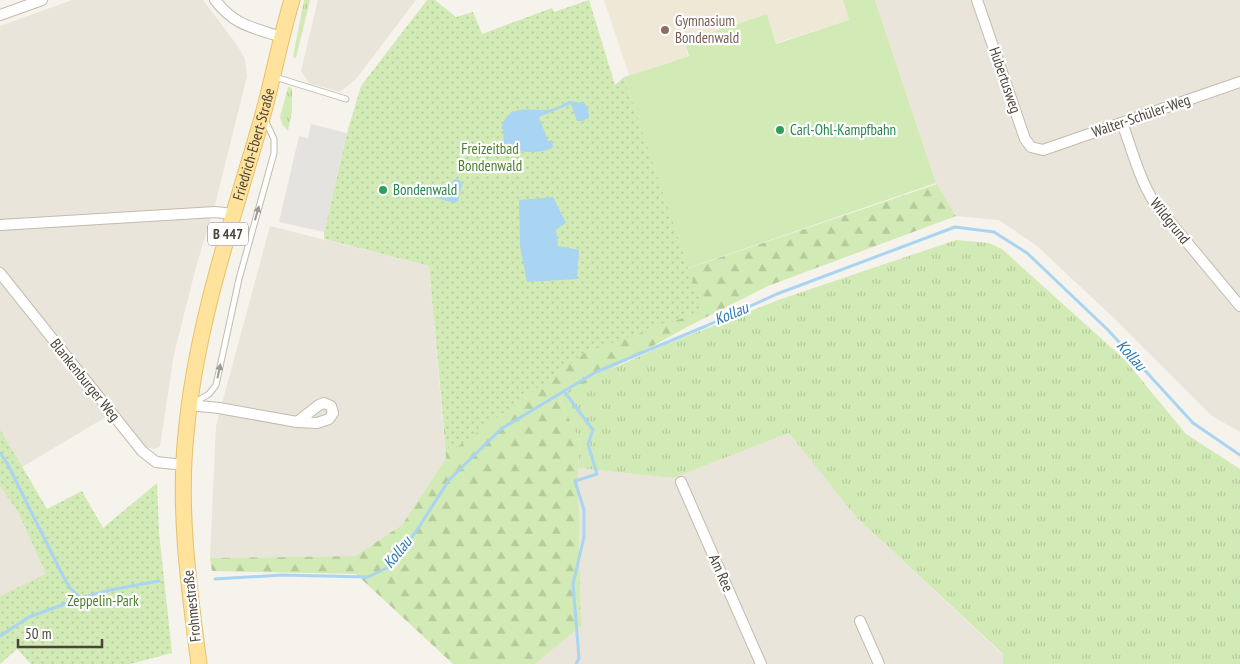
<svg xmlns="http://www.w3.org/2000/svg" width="1240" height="664" font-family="'PT Sans Narrow',sans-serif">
<defs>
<pattern id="grass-tufts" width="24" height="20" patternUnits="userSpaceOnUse" patternTransform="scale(1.25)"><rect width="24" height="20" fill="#d2eab5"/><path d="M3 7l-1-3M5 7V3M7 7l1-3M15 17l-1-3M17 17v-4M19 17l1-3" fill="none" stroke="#b6ca9c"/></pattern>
<pattern id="forest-firs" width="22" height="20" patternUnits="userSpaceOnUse" patternTransform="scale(1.25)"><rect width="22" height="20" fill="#d2eab5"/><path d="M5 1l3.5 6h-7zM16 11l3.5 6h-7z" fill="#b6ca9c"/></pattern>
<pattern id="park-dots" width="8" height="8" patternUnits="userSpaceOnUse" patternTransform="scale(1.25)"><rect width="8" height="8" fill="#d2eab5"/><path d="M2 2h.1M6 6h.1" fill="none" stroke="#b6ca9c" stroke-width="1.8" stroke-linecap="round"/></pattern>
</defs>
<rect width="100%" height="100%" fill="#f6f3ec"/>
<path fill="#eae5da" d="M 72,0 L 203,0 L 237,45 L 245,59 L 247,76 L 215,205 L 196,267 L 174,354 L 160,446 L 155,449 L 144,447 L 116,411 L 22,467 L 0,429 L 0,26 Z
M 318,0 L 416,0 L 356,79 L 340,92 L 309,83 L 301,71 Z
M 875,0 L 1240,0 L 1240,432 L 1212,416 L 1117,321 L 1037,246 L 999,220 L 956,216 L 936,183 Z
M 270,226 L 429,266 L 446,458 L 402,525 L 355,556 L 210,558 L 216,426 Z
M 789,433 L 856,517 L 1003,655 L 1003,664 L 535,664 L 581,626 L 578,468 L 673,478 Z
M 0,486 L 18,512 L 47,574 L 0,596 Z"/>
<path fill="#efe8d6" d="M 604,0 L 843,0 L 849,20 L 776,43 L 767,14 L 684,40 L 688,56 L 629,75 Z"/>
<path fill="url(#grass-tufts)" d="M 304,0 L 310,0 L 296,58 L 293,57 Z
M 288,87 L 292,88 L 292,112 L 288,131 L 282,124 L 280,117 Z
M 956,240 L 989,243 L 1002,249 L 1125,360 L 1186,434 L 1240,469 L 1240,664 L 1003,664 L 1003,654 L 856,517 L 789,433 L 673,478 L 578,468 L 580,441 L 559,398 L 602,373 L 665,345 L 781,299 Z"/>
<path fill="url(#forest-firs)" d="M 937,184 L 956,216 L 768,286 L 687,327 L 559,398 L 580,441 L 578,468 L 581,626 L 535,664 L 453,664 L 356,574 L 212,571 L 210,558 L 355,556 L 402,525 L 446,458 L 443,418 L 683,270 Z"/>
<path fill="url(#park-dots)" d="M 427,0 L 435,0 L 456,17 L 473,12 L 482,34 L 552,8 L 554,12 L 589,0 L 615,85 L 624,77 L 703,311 L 586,352 L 449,453 L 443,418 L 429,266 L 324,239 L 324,232 L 347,133 L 361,86 Z
M 0,429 L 47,509 L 82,491 L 103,528 L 157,483 L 159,532 L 172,653 L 130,664 L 31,664 L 17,649 L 0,664 L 0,596 L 46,574 L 18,512 L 0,486 Z"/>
<path fill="#d2eab5" d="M 843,0 L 875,0 L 936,183 L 688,268 L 624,77 L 689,56 L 684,41 L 767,14 L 776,44 L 849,20 Z"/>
<path fill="#e5e3e0" d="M 311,124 L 347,133 L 324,232 L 279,222 L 299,136 L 308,138 Z"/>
<path fill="#a9d4f2" d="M 569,101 L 584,103 L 588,108 L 589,117 L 583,121 L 577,121 L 571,104 L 539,117 L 548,141 L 552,140 L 553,147 C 543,155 510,153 501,144 L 504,143 L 503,129 L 501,129 C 508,105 523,110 543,110 C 552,111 561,105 569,101 Z
M 456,179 L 460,180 L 462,184 L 458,201 L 454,203 L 440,199 L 436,194 L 451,185 L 452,181 Z
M 553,197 L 566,223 L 556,229 L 558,246 L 579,250 L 577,279 L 527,282 L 520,246 L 519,200 Z"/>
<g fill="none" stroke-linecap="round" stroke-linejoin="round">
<path stroke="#a9d4f2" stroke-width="3" d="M 564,391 L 593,430 L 588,444 L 597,474 L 575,481 L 584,510 L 584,537 L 573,584 L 579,658 L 576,664
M 0,453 L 7,463 L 64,578 L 70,588 L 81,598
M 215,579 L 282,575 L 368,577 L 389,567 L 417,530 L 449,480 L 501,429 L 596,372 L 706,326 L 777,294 L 955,227 L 994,232 L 1027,253 L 1108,330 L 1193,423 L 1240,455
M 0,636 L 29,617 L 81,598 L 110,590 L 159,581"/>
<g stroke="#c2bbae" stroke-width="7">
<path id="service" d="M 275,77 L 346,99
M 192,404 L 209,394 L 216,385 L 239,279 L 274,153 L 274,139 L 266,122"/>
</g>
<g stroke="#c2bbae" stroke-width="12">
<path id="minor" d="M 215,0 C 235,26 252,27 281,37
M 977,0 L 1025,139 L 1031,147 L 1043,150 L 1240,82
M 0,15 L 42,0
M 1122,123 C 1135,157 1143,197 1171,223 L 1240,306
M 0,225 L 215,212 L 233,214
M 0,273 L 142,451 L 156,462 L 184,465
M 189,405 L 219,408 L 297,422 L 317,423 L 329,419 L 333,413 L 331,406 L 324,403 L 319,405 L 297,422
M 681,482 L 761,664
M 860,621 L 879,664"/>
</g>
<g stroke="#e6c16a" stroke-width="17">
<g id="primary">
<path id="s1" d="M 199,664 C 189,588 178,511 186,434 C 196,325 232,222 262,118 C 273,79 280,39 292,0"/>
</g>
</g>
<use href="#service" stroke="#fff" stroke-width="5"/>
<use href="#minor" stroke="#fff" stroke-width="10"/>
<use href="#primary" stroke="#ffe39c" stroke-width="15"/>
</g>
<defs><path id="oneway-solid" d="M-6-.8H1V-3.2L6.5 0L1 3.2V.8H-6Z" transform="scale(1.25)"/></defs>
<g fill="#9c9892">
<use href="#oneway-solid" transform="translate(257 213) rotate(-74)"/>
<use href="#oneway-solid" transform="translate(219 371) rotate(-78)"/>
</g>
<circle fill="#8d6e63" stroke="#fff" stroke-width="2" cx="665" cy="30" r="5"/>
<g fill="#2e9e5b" stroke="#fff" stroke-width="2">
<circle cx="780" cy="130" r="5"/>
<circle cx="383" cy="190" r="5"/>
</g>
<g text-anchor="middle" stroke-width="4.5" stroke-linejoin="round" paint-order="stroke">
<rect fill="#fff" stroke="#817c74" stroke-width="1" x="208" y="222.5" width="40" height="23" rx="4"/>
<g font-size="14" font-weight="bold" fill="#4b4439">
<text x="228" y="239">B 447</text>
</g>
<g font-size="15" fill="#785e54" stroke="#fff" text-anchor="start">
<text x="675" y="26">Gymnasium<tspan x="675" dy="17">Bondenwald</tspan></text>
</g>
<g font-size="15" fill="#4b4439" stroke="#fff">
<text transform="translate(1005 80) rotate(71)" y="5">Hubertusweg</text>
<text transform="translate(1141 116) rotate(-19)" y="5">Walter-Schüler-Weg</text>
<text dy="5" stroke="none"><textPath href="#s1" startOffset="529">Friedrich-Ebert-Straße</textPath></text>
<text transform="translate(1170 221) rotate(51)" y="5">Wildgrund</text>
<text transform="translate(85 380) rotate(51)" y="5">Blankenburger Weg</text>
<text transform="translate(721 573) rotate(66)" y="5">Am Ree</text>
<text transform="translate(192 606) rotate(-96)" y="5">Frohmestraße</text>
</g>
<g font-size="15" fill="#27864d" stroke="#fff" text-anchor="start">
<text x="790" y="135">Carl-Ohl-Kampfbahn</text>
<text x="393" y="195">Bondenwald</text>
</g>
<g font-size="15" fill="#4a7f2a" stroke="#fff">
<text x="490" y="154">Freizeitbad<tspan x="490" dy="17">Bondenwald</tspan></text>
<text x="103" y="606">Zeppelin-Park</text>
</g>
<g font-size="16" font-style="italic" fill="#2e7ab2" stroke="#fff">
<text transform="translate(731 313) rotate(-23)" y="6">Kollau</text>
<text transform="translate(1132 355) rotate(48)" y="6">Kollau</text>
<text transform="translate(397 552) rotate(-51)" y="6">Kollau</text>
</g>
</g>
<path d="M18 639v8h84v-8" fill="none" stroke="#4b4439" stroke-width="2.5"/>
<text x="25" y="639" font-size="15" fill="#4b4439" stroke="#ffffff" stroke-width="4" paint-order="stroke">50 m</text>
</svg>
